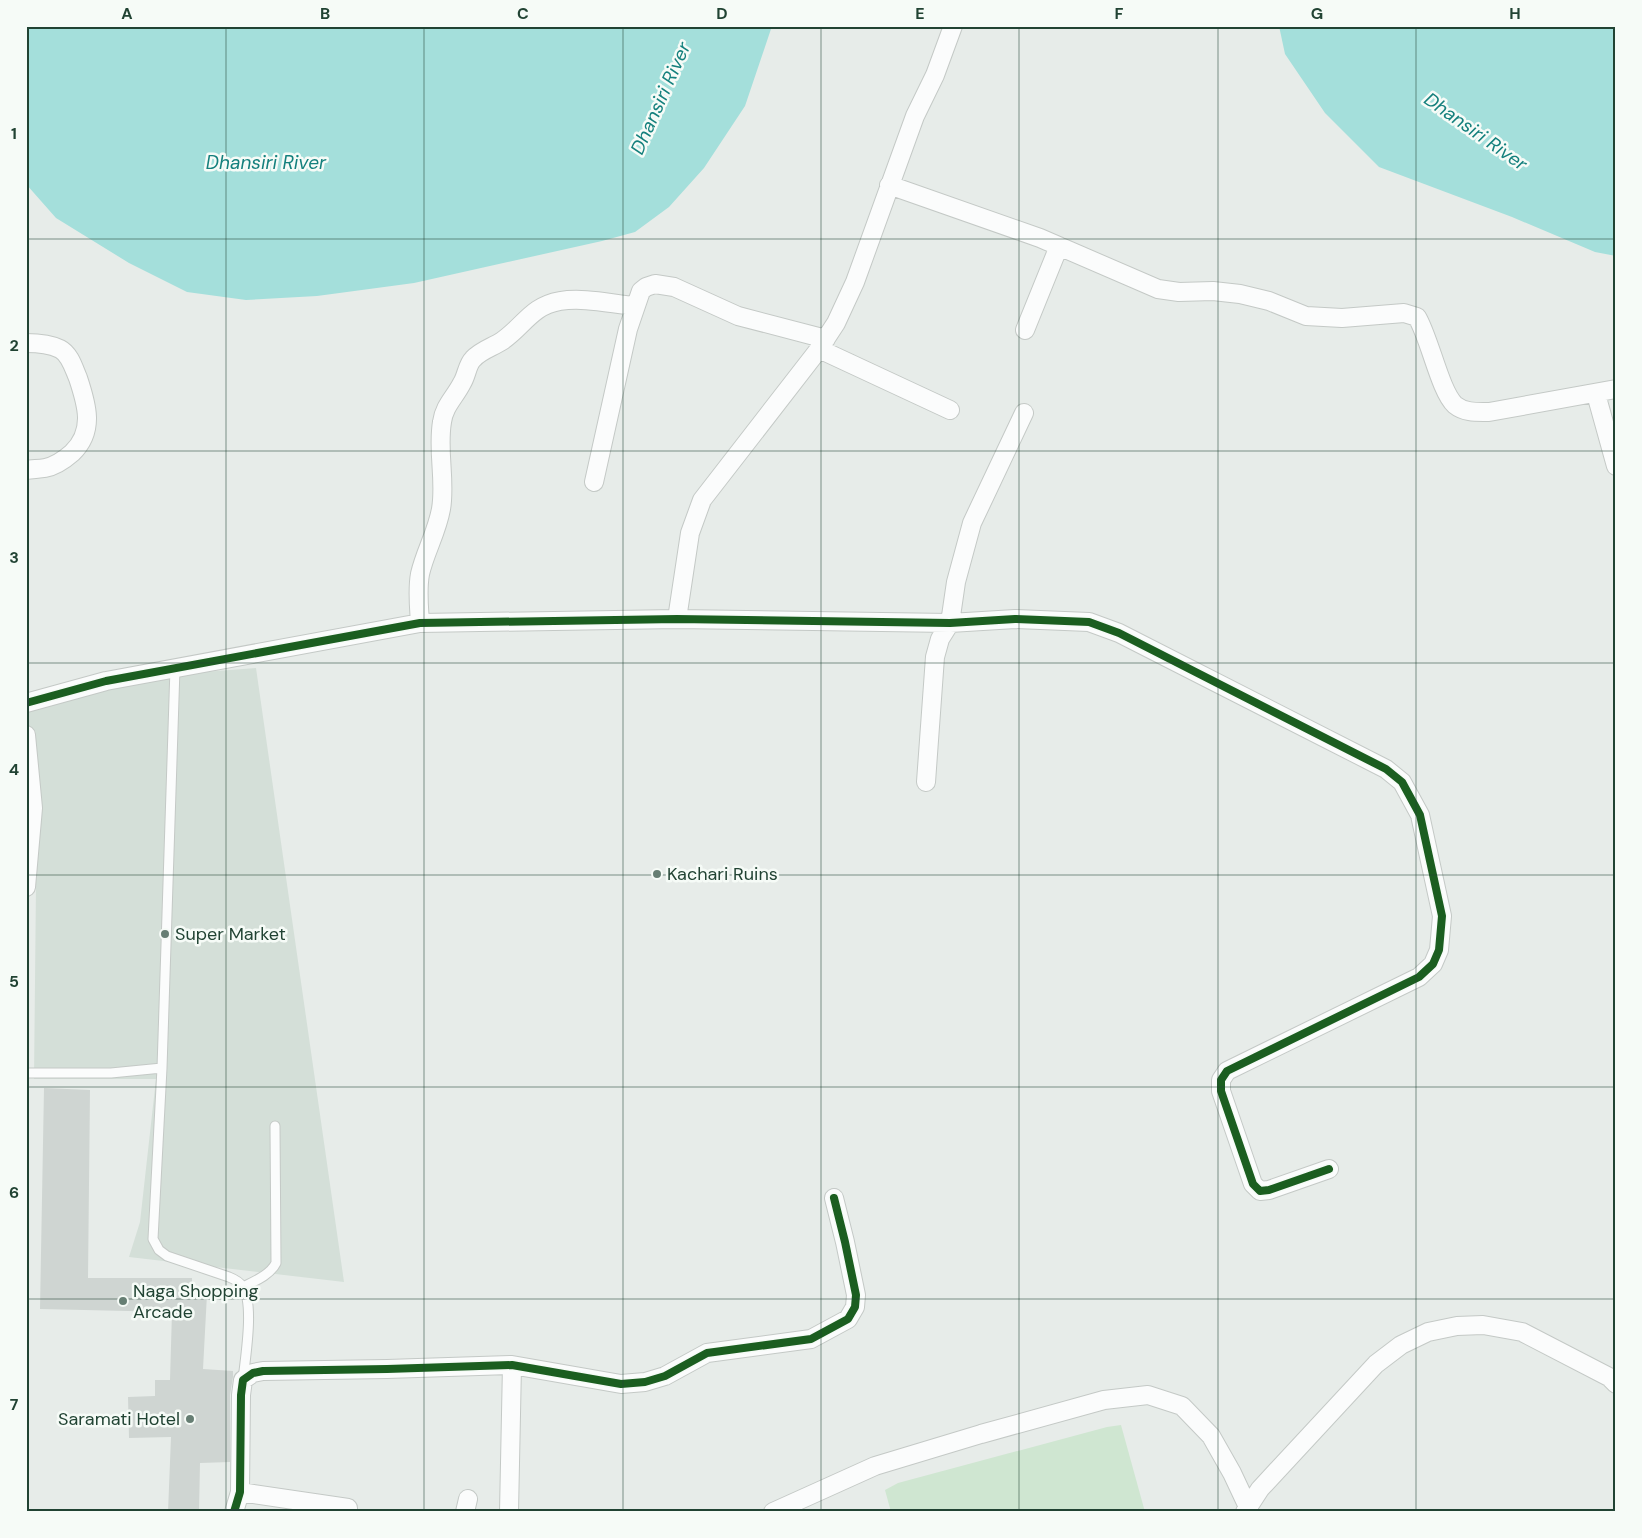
<svg xmlns="http://www.w3.org/2000/svg" width="1642" height="1538" font-family="'DM Sans',sans-serif">
<rect width="100%" height="100%" fill="#e7ece9"/>
<path fill="#d4dfd8" d="M 256,668 L 344,1282 L 129,1257 L 140,1222 L 156,1079 L 34,1079 L 37,788 L 26,722 L 26,709 L 152,676 Z"/>
<path fill="#cfe6d1" d="M 1121,1425 L 1145,1512 L 891,1512 L 885,1490 L 898,1483 L 1107,1427 Z"/>
<path fill="#a4dfdb" d="M 26,26 L 772,26 L 745,106 L 704,168 L 669,207 L 635,232 L 602,241 L 414,283 L 317,296 L 246,300 L 187,292 L 129,263 L 56,218 L 26,184 Z
M 1279,26 L 1616,26 L 1616,256 L 1595,252 L 1512,217 L 1379,167 L 1325,113 L 1285,54 Z"/>
<path fill="#cfd5d2" d="M 44,1088 L 90,1090 L 88,1278 L 192,1278 L 192,1294 L 207,1294 L 203,1369 L 233,1371 L 233,1377 L 230,1395 L 230,1462 L 200,1463 L 199,1512 L 168,1512 L 171,1437 L 129,1438 L 128,1397 L 155,1396 L 155,1380 L 170,1380 L 172,1312 L 40,1309 Z"/>
<g fill="none" stroke-linecap="round" stroke-linejoin="round">
<g stroke="#c4c9c6" stroke-width="11">
<path id="lane" d="M 175,668 L 162,1068 L 153,1239 L 159,1250 L 167,1256 L 229,1277 C 234,1279 239,1281 242,1286 C 255,1302 245,1359 243,1380
M 26,1073 L 111,1073 L 162,1068
M 243,1287 C 255,1281 270,1275 276,1263 L 275,1126"/>
</g>
<g stroke="#c4c9c6" stroke-width="20">
<path id="street" d="M 889,185 L 1040,238 L 1158,289 L 1179,292 L 1213,291 L 1240,294 L 1269,301 L 1306,316 L 1342,318 L 1404,313 L 1417,317 C 1430,339 1440,391 1455,405 C 1465,413 1477,412 1489,412 L 1616,389
M 1025,330 L 1059,246
M 26,343 C 38,343 50,344 60,349 C 70,354 74,369 78,378 C 87,405 95,431 72,453 C 64,460 56,466 45,468 C 39,469 32,469 26,470
M 819,349 L 950,410
M 1596,394 L 1616,466
M 594,482 L 628,329 L 641,291 L 646,287 L 655,284 L 674,287 L 738,316 L 826,339
M 677,619 L 690,533 L 702,500 L 819,349 L 836,323 L 855,282 L 915,116 L 935,75 L 953,26
M 420,623 C 419,607 417,590 420,574 C 425,552 437,532 441,509 C 446,481 437,451 442,422 C 444,406 455,397 462,383 C 467,375 467,365 473,359 C 481,350 493,347 502,341 C 524,326 531,306 560,301 C 584,297 612,304 636,306
M 26,703 L 106,681 L 420,623 L 677,619 L 950,623 L 1015,619 L 1089,622 L 1119,633 L 1386,769 L 1402,782 L 1420,815 L 1442,916 L 1439,950 L 1433,964 L 1419,977 L 1227,1071 L 1221,1080 L 1221,1091 L 1253,1184 L 1260,1191 L 1269,1190 L 1329,1169
M 26,735 L 33,808 L 26,887
M 926,782 L 935,657 L 940,639 L 950,623 L 956,582 L 972,523 L 1024,413
M 240,1492 L 348,1508
M 234,1512 L 240,1492 L 241,1395 L 243,1380 L 253,1373 L 263,1371 L 387,1369 L 512,1365 L 621,1384 L 645,1382 L 665,1376 L 707,1353 L 811,1339 L 848,1319 L 855,1307 L 856,1295 L 845,1242 L 834,1198
M 465,1512 L 468,1499
M 509,1512 L 512,1365
M 773,1512 L 875,1466 L 981,1434 L 1104,1400 L 1148,1395 L 1182,1406 L 1211,1436 L 1232,1473 L 1248,1507
M 1245,1512 L 1260,1489 L 1376,1364 L 1401,1345 L 1428,1332 L 1457,1326 L 1483,1325 L 1522,1332 L 1609,1377 L 1616,1384"/>
</g>
<use href="#lane" stroke="#fbfcfc" stroke-width="9"/>
<use href="#street" stroke="#fbfcfc" stroke-width="18"/>
<g stroke="#f6fbf7" stroke-width="11">
<path id="cycleway" d="M 26,703 L 106,681 L 420,623 L 677,619 L 950,623 L 1015,619 L 1089,622 L 1119,633 L 1386,769 L 1402,782 L 1420,815 L 1442,916 L 1439,950 L 1433,964 L 1419,977 L 1227,1071 L 1221,1080 L 1221,1091 L 1253,1184 L 1260,1191 L 1269,1190 L 1329,1169
M 234,1512 L 240,1492 L 241,1395 L 243,1380 L 253,1373 L 263,1371 L 387,1369 L 512,1365 L 621,1384 L 645,1382 L 665,1376 L 707,1353 L 811,1339 L 848,1319 L 855,1307 L 856,1295 L 845,1242 L 834,1198"/>
</g>
<use href="#cycleway" stroke="#1b5e20" stroke-width="8"/>
</g>
<path fill="none" stroke="#214333" stroke-width="1" stroke-opacity="0.55" d="M 226,26 L 226,1512M 424,26 L 424,1512M 623,26 L 623,1512M 821,26 L 821,1512M 1019,26 L 1019,1512M 1218,26 L 1218,1512M 1416,26 L 1416,1512M 26,239 L 1616,239M 26,451 L 1616,451M 26,663 L 1616,663M 26,875 L 1616,875M 26,1087 L 1616,1087M 26,1299 L 1616,1299"/>
<g fill="#667e73" stroke="#f6fbf7" stroke-width="2">
<circle cx="657" cy="874" r="5"/>
<circle cx="165" cy="934" r="5"/>
<circle cx="123" cy="1301" r="5"/>
<circle cx="190" cy="1419" r="5"/>
</g>
<g text-anchor="middle" stroke-width="5" stroke-linejoin="round" paint-order="stroke">
<g font-size="18" fill="#214333" stroke="#f6fbf7" text-anchor="start">
<text x="667" y="880">Kachari Ruins</text>
<text x="175" y="940">Super Market</text>
<text x="133" y="1297">Naga Shopping<tspan x="133" dy="21">Arcade</tspan></text>
<text x="180" y="1425" text-anchor="end">Saramati Hotel</text>
</g>
<g font-size="19" font-style="italic" fill="#14807d" stroke="#f6fbf7">
<text transform="translate(660 98) rotate(-66)" y="7">Dhansiri River</text>
<text transform="translate(1476 131) rotate(35)" y="7">Dhansiri River</text>
<text x="266" y="169">Dhansiri River</text>
</g>
</g>
<rect width="1642" height="1538" fill="none" stroke="#f6fbf7" stroke-width="55"/>
<rect x="28" y="28" width="1586" height="1482" fill="none" stroke="#214333" stroke-width="2"/>
<g font-size="16" text-anchor="middle" font-weight="bold" fill="#214333">
<text x="127" y="19">A</text>
<text x="325" y="19">B</text>
<text x="523" y="19">C</text>
<text x="722" y="19">D</text>
<text x="920" y="19">E</text>
<text x="1119" y="19">F</text>
<text x="1317" y="19">G</text>
<text x="1515" y="19">H</text>
<text x="14" y="139">1</text>
<text x="14" y="351">2</text>
<text x="14" y="563">3</text>
<text x="14" y="775">4</text>
<text x="14" y="987">5</text>
<text x="14" y="1198">6</text>
<text x="14" y="1410">7</text>
</g>
</svg>
